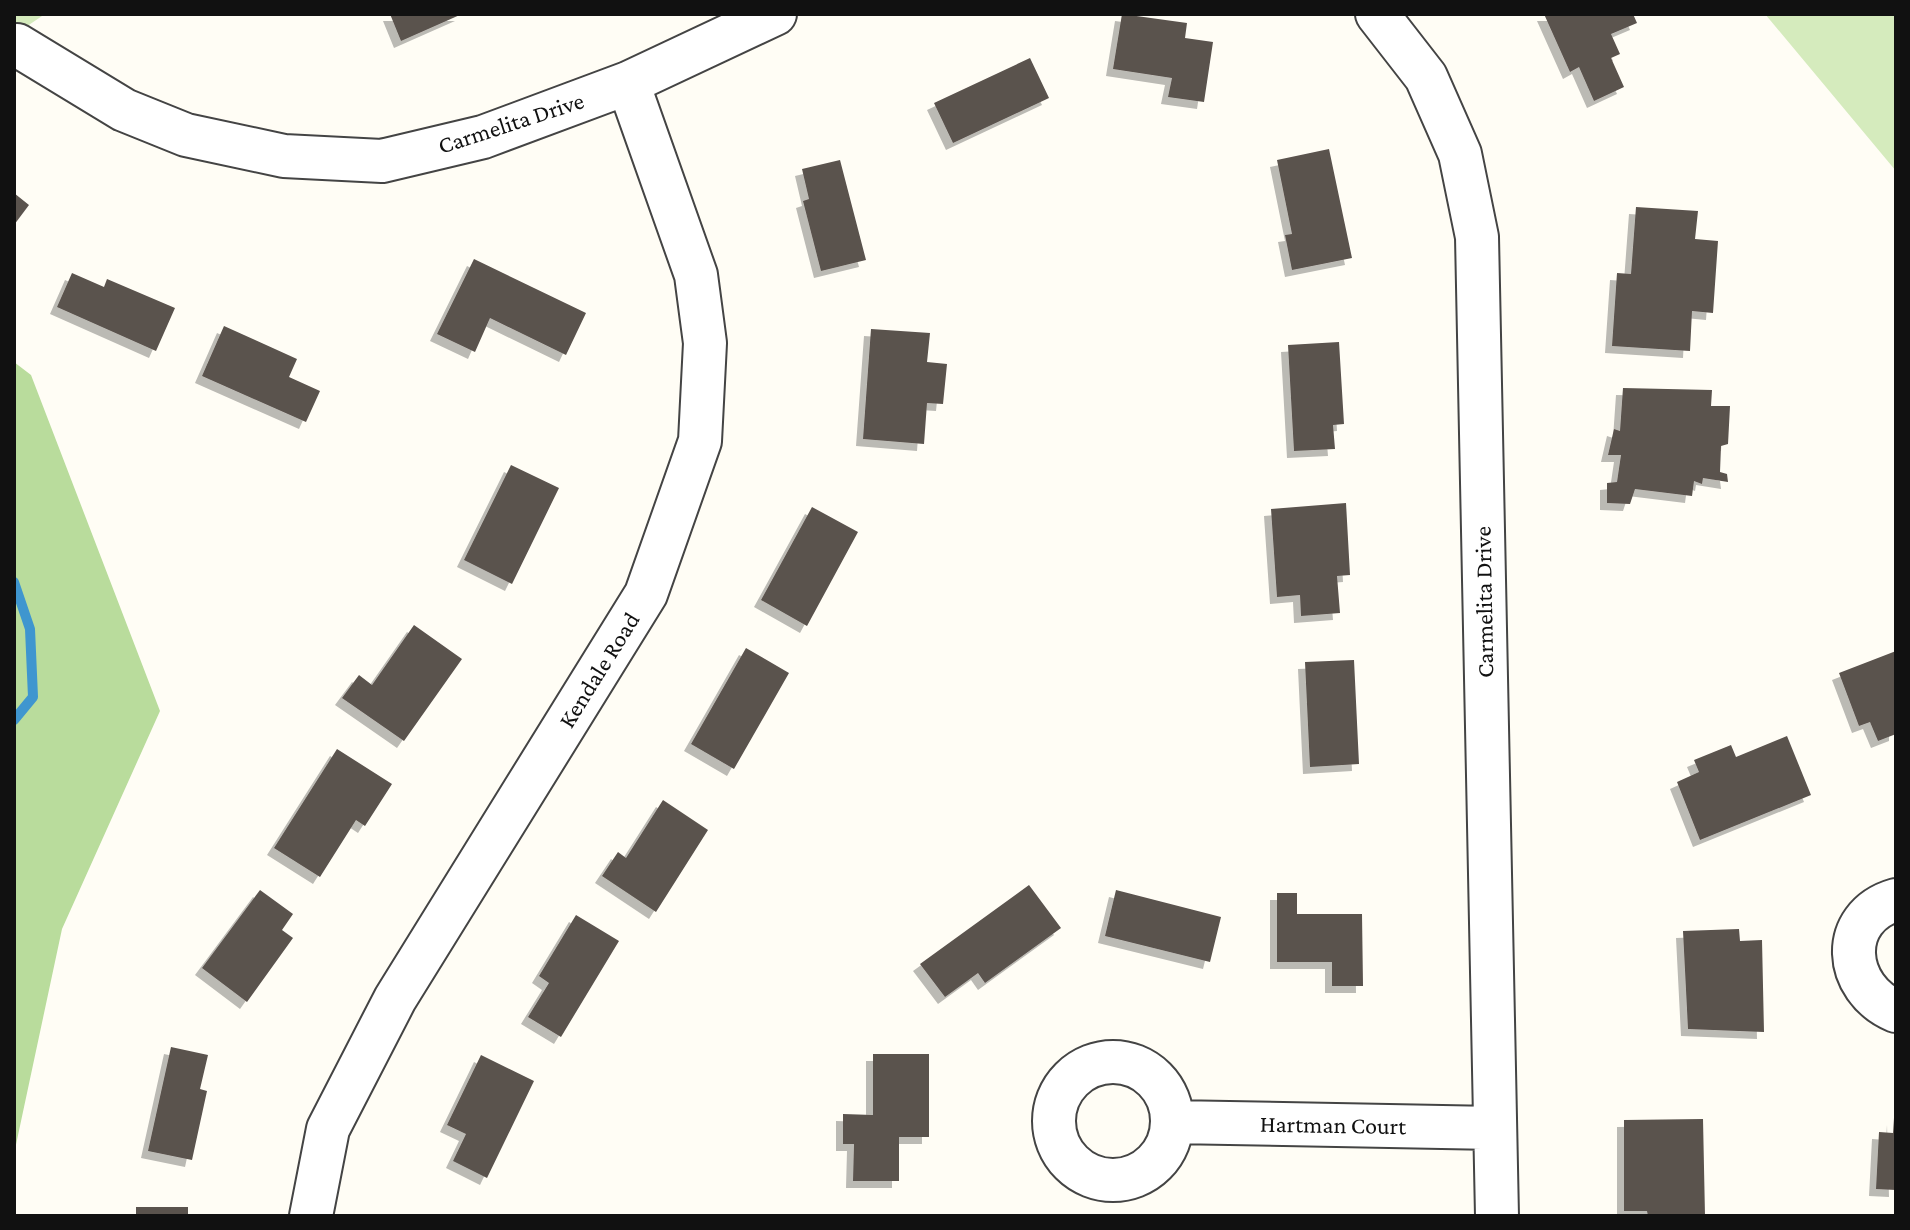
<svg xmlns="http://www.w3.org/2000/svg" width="1910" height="1230" font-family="'Crimson Pro',serif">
<defs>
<filter id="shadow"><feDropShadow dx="-7" dy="7" stdDeviation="0" flood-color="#0004"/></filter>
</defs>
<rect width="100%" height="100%" fill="#fffdf5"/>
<path fill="#d5ebbd" d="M 14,14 L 45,14 L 14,35 Z
M 1765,14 L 1896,14 L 1896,171 Z"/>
<path fill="#b9dc9c" d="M 14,362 L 31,375 L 160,711 L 62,929 L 14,1154 Z"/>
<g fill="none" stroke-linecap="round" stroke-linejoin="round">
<path stroke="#3f96cf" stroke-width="10" d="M 14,582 L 30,629 L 33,697 L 14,720"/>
</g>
<path fill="#5a524d" filter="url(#shadow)" d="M 390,14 L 462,14 L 401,41 Z
M 1122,14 L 1187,23 L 1185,38 L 1213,42 L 1204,102 L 1168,97 L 1172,78 L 1113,69 Z
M 1544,14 L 1633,14 L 1637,23 L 1611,34 L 1620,54 L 1611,58 L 1624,87 L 1594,101 L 1579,67 L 1570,72 Z
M 1030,58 L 1049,98 L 953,143 L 934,103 Z
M 1329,149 L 1352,258 L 1292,270 L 1285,235 L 1292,234 L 1277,160 Z
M 840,160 L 866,260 L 821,271 L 803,201 L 809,199 L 802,169 Z
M 14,193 L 29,205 L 14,225 Z
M 1636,207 L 1698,211 L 1695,239 L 1718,241 L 1713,313 L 1692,311 L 1690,351 L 1612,346 L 1617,273 L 1631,274 Z
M 474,259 L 586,313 L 566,355 L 490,318 L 475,352 L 437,334 Z
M 72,273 L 104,287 L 107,279 L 175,308 L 156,351 L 57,307 Z
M 224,326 L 297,359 L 289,377 L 320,391 L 306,422 L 202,376 Z
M 871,329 L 930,333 L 927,362 L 947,364 L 943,404 L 927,403 L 924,444 L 863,439 Z
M 1339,342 L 1344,424 L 1333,425 L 1335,449 L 1294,451 L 1288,345 Z
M 1623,388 L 1712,390 L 1711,406 L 1730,406 L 1728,444 L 1721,446 L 1720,472 L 1727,474 L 1728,482 L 1703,478 L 1702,484 L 1694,481 L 1692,496 L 1635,489 L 1630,504 L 1607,503 L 1607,483 L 1617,482 L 1621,455 L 1608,455 L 1614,429 L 1620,431 Z
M 511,465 L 559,488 L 512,584 L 464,560 Z
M 1346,503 L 1350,575 L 1337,576 L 1340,613 L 1301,616 L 1300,595 L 1277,597 L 1271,509 Z
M 812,507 L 858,532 L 807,626 L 761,600 Z
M 414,625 L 462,659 L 404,741 L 342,698 L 359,675 L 372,685 Z
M 746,648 L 789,673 L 734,769 L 691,744 Z
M 1896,651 L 1896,734 L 1878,741 L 1870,722 L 1859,726 L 1839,673 Z
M 1354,660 L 1359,764 L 1310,767 L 1305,662 Z
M 1787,736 L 1811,795 L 1700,840 L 1677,782 L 1699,772 L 1694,760 L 1731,745 L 1736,757 Z
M 337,749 L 392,784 L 365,826 L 356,820 L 320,877 L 274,848 Z
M 663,800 L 708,830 L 656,912 L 602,876 L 618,852 L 626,858 Z
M 1029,885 L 1061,928 L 985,983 L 978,973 L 945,997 L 920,964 Z
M 260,890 L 293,914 L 282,930 L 293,938 L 247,1002 L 202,968 Z
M 1116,890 L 1221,917 L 1210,962 L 1105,936 Z
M 1277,893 L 1297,893 L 1297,914 L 1362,914 L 1363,986 L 1332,986 L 1332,962 L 1277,962 Z
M 576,915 L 619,941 L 561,1037 L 528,1017 L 549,983 L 539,976 Z
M 1739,929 L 1740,941 L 1762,940 L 1764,1032 L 1688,1029 L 1683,931 Z
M 171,1047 L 208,1055 L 200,1089 L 207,1091 L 192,1160 L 148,1151 Z
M 873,1054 L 929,1054 L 929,1137 L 899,1137 L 899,1181 L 853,1181 L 854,1144 L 843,1144 L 843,1114 L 873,1115 Z
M 481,1055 L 534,1081 L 487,1178 L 453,1161 L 466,1134 L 447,1125 Z
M 1894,1118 L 1896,1190 L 1876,1189 L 1879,1132 L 1893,1133 Z
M 1703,1119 L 1705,1216 L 1648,1216 L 1647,1211 L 1624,1211 L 1624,1120 Z
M 136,1207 L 188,1207 L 188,1216 L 136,1216 Z"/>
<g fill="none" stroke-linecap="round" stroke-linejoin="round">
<g stroke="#444" stroke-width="46">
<path id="minor" d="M 1377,14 L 1426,77 L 1460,154 L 1477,237 L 1497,1216
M 17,45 L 124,110 L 186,135 L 284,156 L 382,161 L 483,137 L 628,83 L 775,14
M 1896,900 C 1837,917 1843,989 1896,1011
M1054 1121a59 59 0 1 1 118 0a59 59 0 1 1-118 0Z
M 1172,1122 L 1495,1128
M 311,1216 L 328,1129 L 395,999 L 646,594 L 700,441 L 705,343 L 696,275 L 628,83"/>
</g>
<use href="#minor" stroke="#fff" stroke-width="42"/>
</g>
<g text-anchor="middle" stroke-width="8" stroke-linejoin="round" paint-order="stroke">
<g font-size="24" fill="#111" stroke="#fff">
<text transform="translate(511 123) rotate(-18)" y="8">Carmelita Drive</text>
<text transform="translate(1484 602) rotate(-91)" y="8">Carmelita Drive</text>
<text transform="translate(599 670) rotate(-58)" y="8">Kendale Road</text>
<text transform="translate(1333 1125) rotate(1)" y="8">Hartman Court</text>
</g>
</g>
<rect width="1910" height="1230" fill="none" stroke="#111111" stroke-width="32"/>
</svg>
